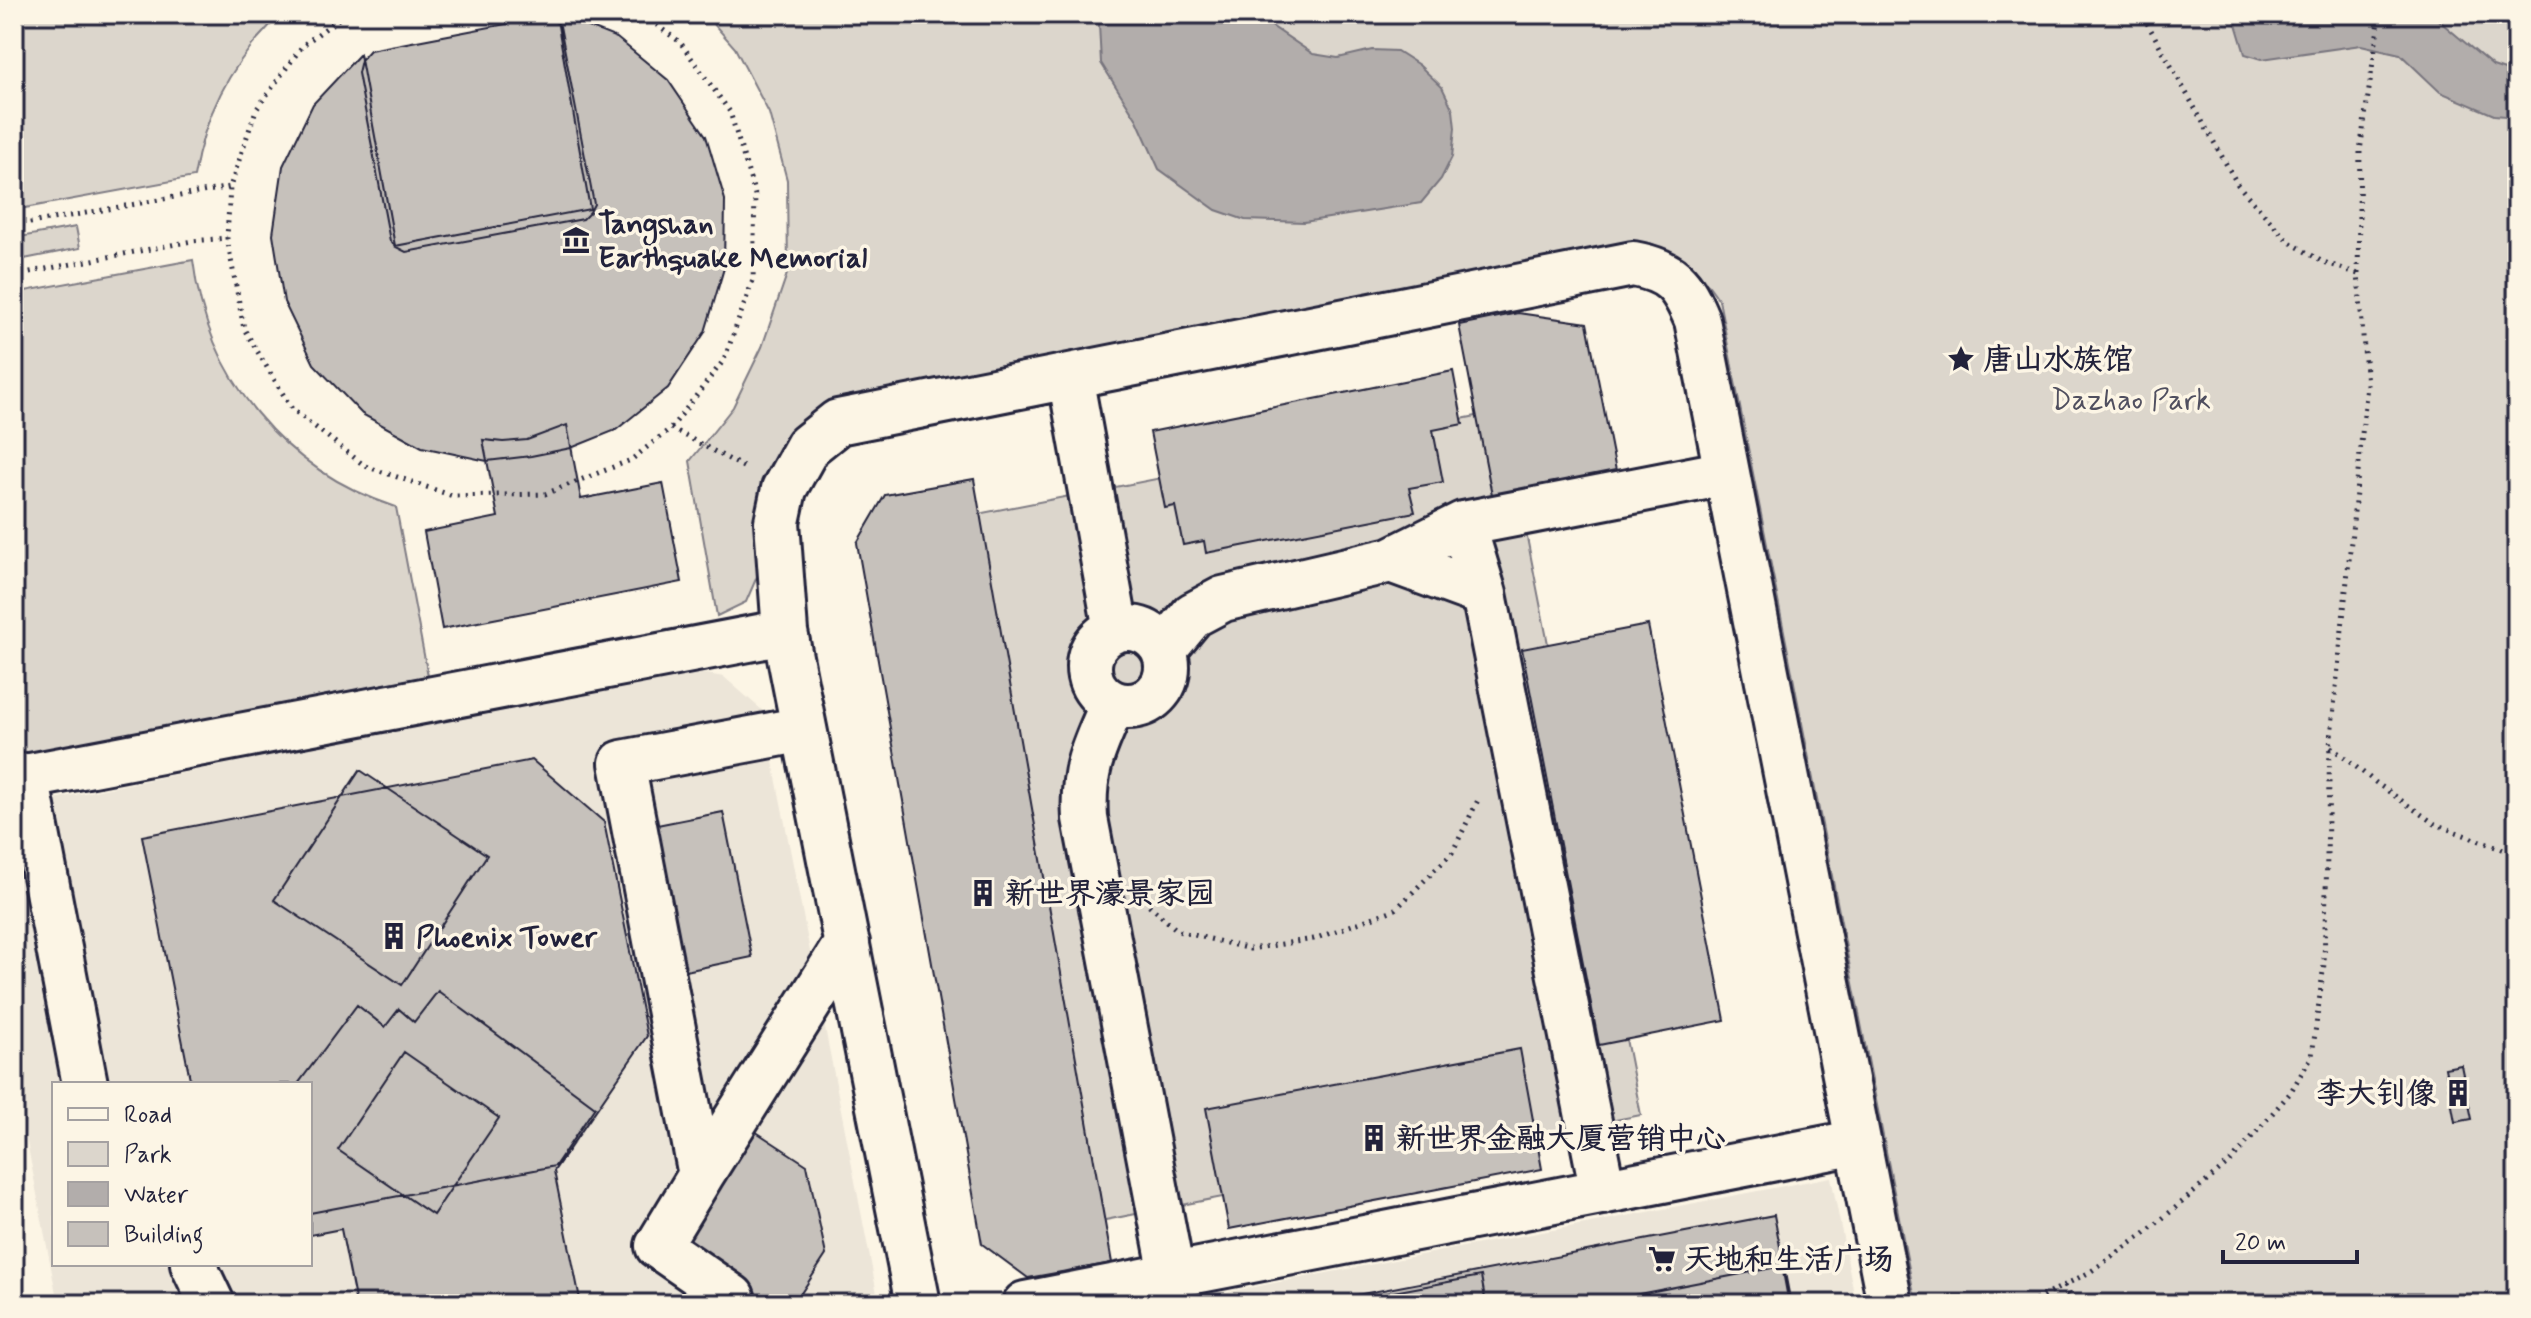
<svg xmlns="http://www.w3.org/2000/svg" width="2531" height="1318" font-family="Mynerve,'LXGW WenKai TC',sans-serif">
<rect width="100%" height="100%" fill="#fcf5e5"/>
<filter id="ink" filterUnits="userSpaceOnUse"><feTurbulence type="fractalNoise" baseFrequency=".0125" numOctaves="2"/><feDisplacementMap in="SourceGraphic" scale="16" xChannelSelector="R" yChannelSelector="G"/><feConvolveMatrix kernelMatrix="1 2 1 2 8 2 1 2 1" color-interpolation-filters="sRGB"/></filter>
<g filter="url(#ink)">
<path fill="#ece5d8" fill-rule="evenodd" d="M 689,671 L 724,677 L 763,711 L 879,1304 L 58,1304 L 14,1074 L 14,807 ZM 54,1084 L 310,1084 L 310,1264 L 54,1264 Z
M 1831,1177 L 1856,1304 L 1164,1304 Z"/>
<path fill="#dcd6cc" stroke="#7f7c84" stroke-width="2" d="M 14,14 L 270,14 L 272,23 C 229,67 204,116 194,177 L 14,210 Z
M 705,14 L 2517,14 L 2517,1304 L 1916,1304 L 1719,300 C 1697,267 1686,258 1650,243 L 829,400 L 787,438 L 763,491 L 762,565 L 746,602 L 717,616 L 690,461 L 733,407 L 762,347 L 788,271 L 787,180 L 769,113 L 735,48 Z
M 76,227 L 80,248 L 14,261 L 14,238 Z
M 193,260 C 207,377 283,470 396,507 L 428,676 L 14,756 L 14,293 Z
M 1502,411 L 1641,1115 L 1090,1223 L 952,519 Z"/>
<path fill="#b2adab" stroke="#78757e" stroke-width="2" d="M 1102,14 L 1254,14 L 1313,54 L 1338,58 L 1372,50 L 1397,51 L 1419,65 L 1442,87 L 1453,110 L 1455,128 L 1452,157 L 1441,179 L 1421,203 L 1304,222 L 1245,220 L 1216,210 L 1159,169 L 1137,120 L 1101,63 L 1099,24 Z
M 2233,14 L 2431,14 L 2493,66 L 2517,74 L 2517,117 L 2494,115 L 2440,92 L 2400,54 L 2361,45 L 2262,59 L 2245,54 Z"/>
<path fill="#c6c1bb" stroke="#22223b" stroke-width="2" d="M 556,14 L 617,38 L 668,80 L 706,136 L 725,200 L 724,268 L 705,332 L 668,388 L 616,430 L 571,448 L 531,456 L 487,461 L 422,447 L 362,414 L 314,364 L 284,302 L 273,234 L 283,166 L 313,104 L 360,54 L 395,246 L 590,209 Z
M 543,17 L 553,20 L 560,26 L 594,204 L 590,212 L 583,219 L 406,252 L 396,247 L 390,241 L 358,73 L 361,60 L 370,50 Z
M 1518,313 L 1587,323 L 1618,481 L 1494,505 L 1459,325 Z
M 1453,371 L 1463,424 L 1433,430 L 1443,482 L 1409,488 L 1415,512 L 1206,553 L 1204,541 L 1183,545 L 1175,506 L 1165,508 L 1150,432 Z
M 567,425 L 581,499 L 663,483 L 682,582 L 442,629 L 424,532 L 498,517 L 483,440 L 503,442 L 527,440 Z
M 974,479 L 1112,1263 L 1028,1278 L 982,1244 L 857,543 L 885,495 Z
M 1648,625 L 1725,1020 L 1599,1045 L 1522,649 Z
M 532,760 L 604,822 L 647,1036 L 554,1171 L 581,1304 L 356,1304 L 341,1229 L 310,1235 L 310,1084 L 191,1084 L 142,836 Z
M 360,770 L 487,855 L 402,985 L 274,900 Z
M 723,812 L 752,957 L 681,972 L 652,826 Z
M 438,991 L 595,1107 L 555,1166 L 310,1213 L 310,1084 L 298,1084 L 357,1005 L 385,1027 L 399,1009 L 414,1022 Z
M 1520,1049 L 1542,1169 L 1229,1229 L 1206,1108 Z
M 404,1052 L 499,1118 L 433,1215 L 338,1150 Z
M 2461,1065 L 2472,1119 L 2455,1122 L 2445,1068 Z
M 747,1126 L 807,1165 L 826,1255 L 794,1304 L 768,1304 L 672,1242 Z
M 1774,1215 L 1791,1304 L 1310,1304 Z
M 1782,1266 L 1789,1304 L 1588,1304 Z
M 1481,1276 L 1486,1304 L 1367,1304 L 1366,1297 Z"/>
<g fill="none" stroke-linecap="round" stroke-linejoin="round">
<g stroke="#22223b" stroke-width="50">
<path id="minor" d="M 1070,376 L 1116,630
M 1463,524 L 1726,473
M 1391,560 L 1484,594
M1089 667a39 39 0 1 1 78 0a39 39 0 1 1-78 0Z
M 785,632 L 918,1304
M 1164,650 L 1193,615 L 1223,599 L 1391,560 L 1463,524 L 1484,594 L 1603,1192
M 1113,704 C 1094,747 1082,769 1085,818 L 1172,1275
M 26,776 L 85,1084
M 14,779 L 785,632 L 777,522 L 784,489 L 808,446 L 838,422 L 1633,264 C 1672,271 1682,284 1697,320 L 1890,1304
M 701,1175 L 847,943
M 193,1264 L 212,1304
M 734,1304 L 732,1297 L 658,1246 L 701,1175 L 622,763 L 804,729
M 1025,1304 L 1858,1142"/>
</g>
<path stroke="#22223b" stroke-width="5" stroke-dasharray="2 6" stroke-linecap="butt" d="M 345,14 L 303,45 L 256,110 L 230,187 L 227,238 L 244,329 L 292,409 L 365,466 L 453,496 L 545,494 L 631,460 L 671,428 L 724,360 L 753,280 L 755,195 L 730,112 L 680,42 L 641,14
M 14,226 L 230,187
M 2358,274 L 2360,151 L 2380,14
M 14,275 L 192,241 L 227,238
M 671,428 L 747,469
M 2331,747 L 2375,782 L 2435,824 L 2517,855
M 1149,905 L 1178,931 L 1250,949 L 1314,939 L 1396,909 L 1452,853 L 1479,798
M 2064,1286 L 2073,1304
M 2028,1304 L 2090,1272 L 2144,1234 L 2231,1161 L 2290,1093 L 2312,1056 L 2324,964 L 2330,746 L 2367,385 L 2358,274 L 2321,261 L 2288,241 L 2238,185 L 2142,14"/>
<use href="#minor" stroke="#fcf5e5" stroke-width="44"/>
</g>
</g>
<defs>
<g id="museum-bare" transform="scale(2.16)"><path d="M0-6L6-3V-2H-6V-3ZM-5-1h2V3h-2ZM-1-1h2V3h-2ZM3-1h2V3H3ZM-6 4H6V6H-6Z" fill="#22223b" stroke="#fcf5e5" stroke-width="2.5" paint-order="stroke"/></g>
<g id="sight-bare" transform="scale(2.16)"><path d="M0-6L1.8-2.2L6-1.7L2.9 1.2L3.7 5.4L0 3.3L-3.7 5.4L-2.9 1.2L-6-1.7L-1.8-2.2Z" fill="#22223b" stroke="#fcf5e5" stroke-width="2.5" paint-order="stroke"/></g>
<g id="building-bare" transform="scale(2.16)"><path d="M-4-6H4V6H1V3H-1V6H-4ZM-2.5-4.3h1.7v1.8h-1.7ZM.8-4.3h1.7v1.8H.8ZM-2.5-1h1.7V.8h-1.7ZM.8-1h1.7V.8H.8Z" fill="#22223b" stroke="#fcf5e5" stroke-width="2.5" paint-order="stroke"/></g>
<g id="supermarket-bare" transform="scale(2.16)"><path d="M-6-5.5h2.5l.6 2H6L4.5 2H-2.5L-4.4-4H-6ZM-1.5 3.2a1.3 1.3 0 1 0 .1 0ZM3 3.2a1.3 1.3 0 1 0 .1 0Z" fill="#22223b" stroke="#fcf5e5" stroke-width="2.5" paint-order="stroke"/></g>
</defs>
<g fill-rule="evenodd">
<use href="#museum-bare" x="576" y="240"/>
<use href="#sight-bare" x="1961" y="359"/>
<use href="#building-bare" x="983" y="893"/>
<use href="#building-bare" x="394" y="936"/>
<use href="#building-bare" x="2458" y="1093"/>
<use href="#building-bare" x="1374" y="1138"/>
<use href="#supermarket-bare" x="1662" y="1259"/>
</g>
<g text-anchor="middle" stroke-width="7" stroke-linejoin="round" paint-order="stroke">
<g font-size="30" font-weight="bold" fill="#22223b" stroke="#fcf5e5" text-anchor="start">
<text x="598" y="233">Tangshan<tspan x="598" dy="34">Earthquake Memorial</tspan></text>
<text x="1983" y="369">唐山水族馆</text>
<text x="1005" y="903">新世界濠景家园</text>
<text x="416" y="946">Phoenix Tower</text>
<text x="2436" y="1103" text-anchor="end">李大钊像</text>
<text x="1396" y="1148">新世界金融大厦营销中心</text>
<text x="1684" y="1269">天地和生活广场</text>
</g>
<g font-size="30" fill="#504f5f" stroke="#fcf5e5">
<text x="2131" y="409">Dazhao Park</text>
</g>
</g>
<rect width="2531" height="1318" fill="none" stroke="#fcf5e5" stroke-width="48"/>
<rect x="24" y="24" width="2483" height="1270" fill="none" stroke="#22223b" stroke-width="3" filter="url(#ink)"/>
<rect x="52" y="1082" width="260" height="184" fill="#fcf5e5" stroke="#a5a1a1" stroke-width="2"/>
<rect x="68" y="1108" width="40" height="12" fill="#fcf5e5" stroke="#a5a1a1" stroke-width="2"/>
<text x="124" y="1122" font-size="24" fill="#22223b">Road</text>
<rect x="68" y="1142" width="40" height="24" fill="#dcd6cc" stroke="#a5a1a1" stroke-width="2"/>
<text x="124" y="1162" font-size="24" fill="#22223b">Park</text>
<rect x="68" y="1182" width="40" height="24" fill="#b2adab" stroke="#a5a1a1" stroke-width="2"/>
<text x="124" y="1202" font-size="24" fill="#22223b">Water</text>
<rect x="68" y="1222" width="40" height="24" fill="#c6c1bb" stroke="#a5a1a1" stroke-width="2"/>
<text x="124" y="1242" font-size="24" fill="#22223b">Building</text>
<path d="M2223 1250v12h134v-12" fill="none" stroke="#22223b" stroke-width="4"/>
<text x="2235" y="1250" font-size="24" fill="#22223b" stroke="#fcf5e5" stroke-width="6" paint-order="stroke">20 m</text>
</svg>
